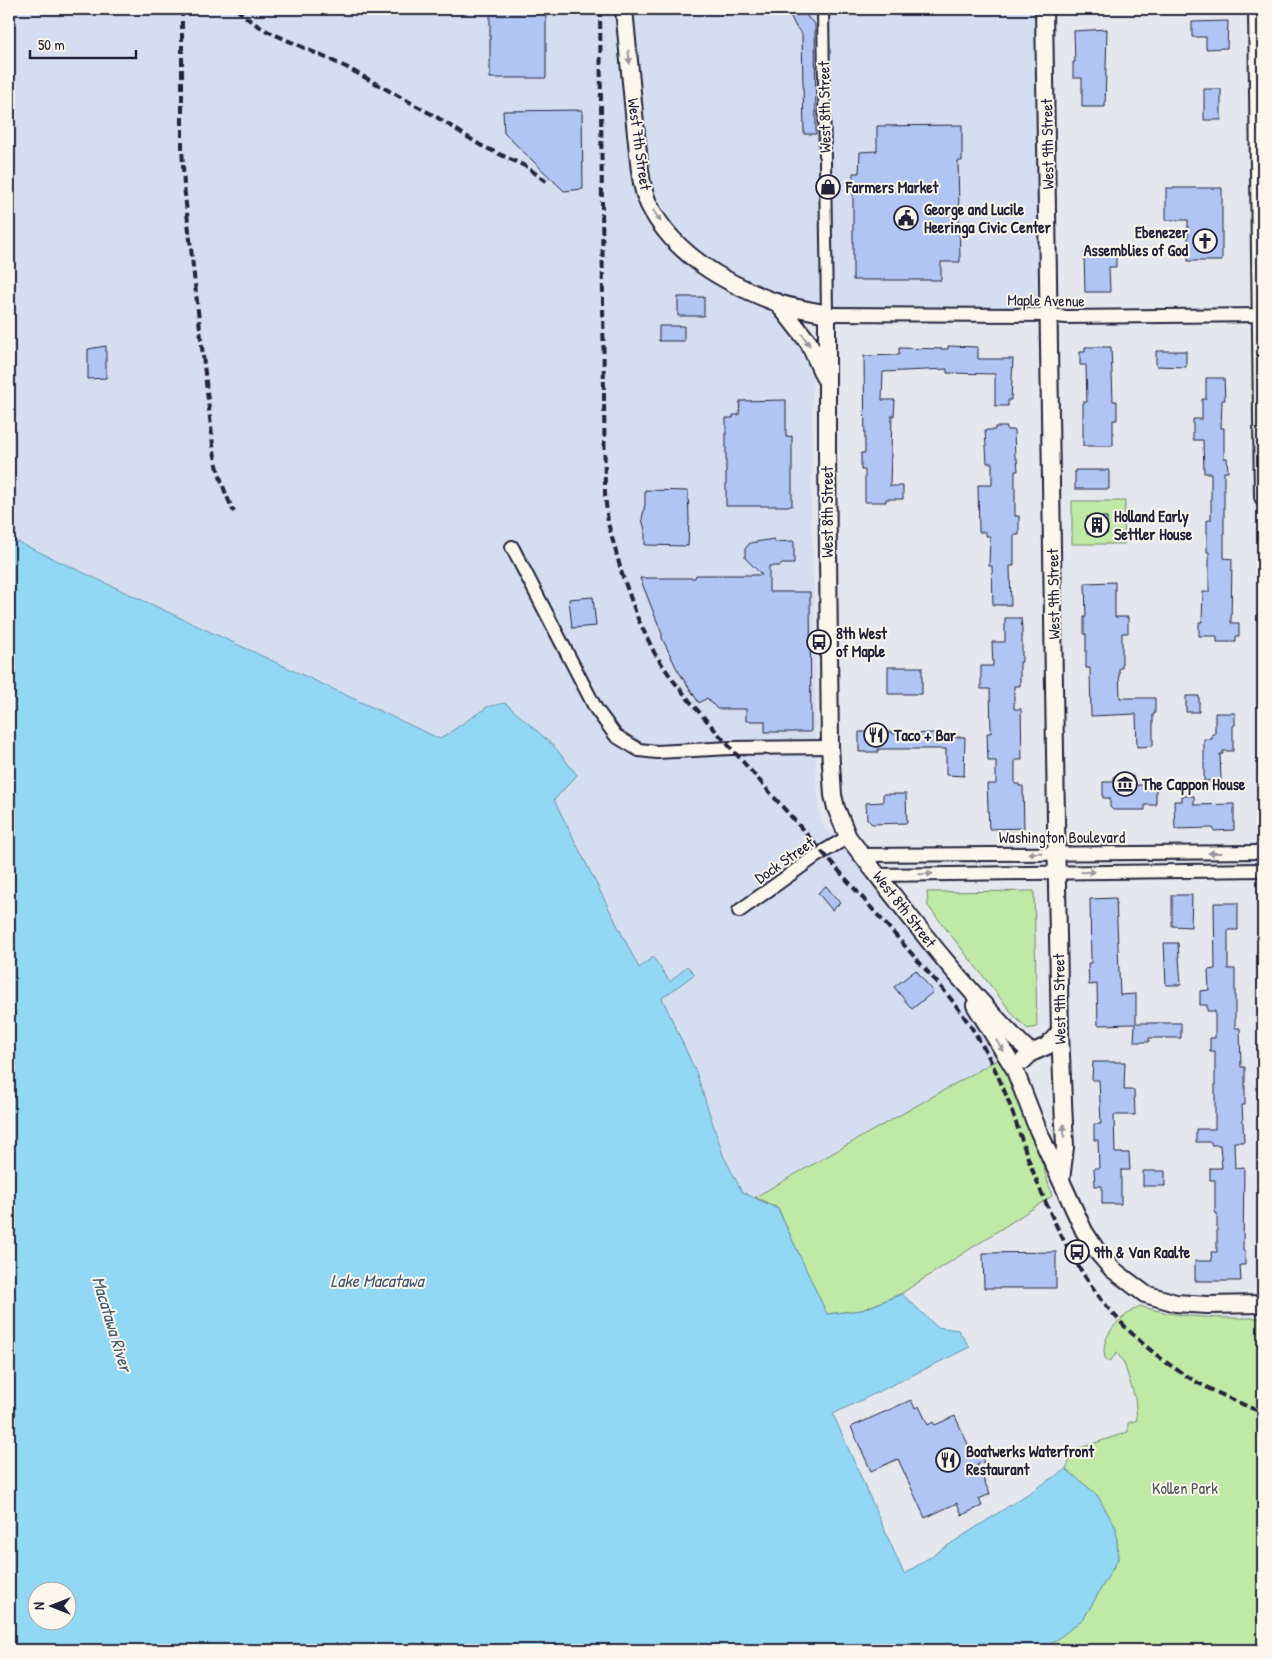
<svg xmlns="http://www.w3.org/2000/svg" width="1272" height="1659" font-family="'Patrick Hand',sans-serif">
<rect width="100%" height="100%" fill="#e4e8ee"/>
<filter id="ink" filterUnits="userSpaceOnUse"><feTurbulence type="fractalNoise" baseFrequency=".02" numOctaves="2"/><feDisplacementMap in="SourceGraphic" scale="10" xChannelSelector="R" yChannelSelector="G"/><feConvolveMatrix kernelMatrix="1 2 1 2 8 2 1 2 1" color-interpolation-filters="sRGB"/></filter>
<g filter="url(#ink)">
<path fill="#d4def0" d="M 9,9 L 1045,9 L 1049,315 L 848,313 L 778,303 L 813,351 L 811,517 L 816,646 L 816,777 L 821,822 L 865,870 L 965,999 L 999,1059 L 753,1197 L 742,1192 L 723,1155 L 696,1072 L 662,998 L 695,974 L 670,983 L 639,968 L 554,800 L 576,775 L 553,745 L 505,703 L 487,707 L 440,739 L 9,538 Z"/>
<path fill="#bfe9a5" stroke="#708670" d="M 1072,501 L 1125,501 L 1124,544 L 1072,544 Z
M 1034,891 L 1037,1027 L 1028,1029 L 1016,1018 L 928,906 L 927,892 Z
M 999,1059 L 1017,1092 L 1036,1141 L 1052,1196 L 902,1293 L 862,1310 L 826,1314 L 778,1208 L 755,1197 Z
M 1140,1306 C 1182,1319 1220,1318 1263,1318 L 1263,1650 L 1043,1650 L 1084,1618 L 1118,1559 L 1116,1528 L 1097,1495 L 1066,1469 L 1074,1450 L 1128,1432 L 1128,1423 L 1137,1420 L 1135,1398 L 1124,1363 L 1117,1353 L 1110,1361 L 1106,1361 C 1097,1337 1121,1316 1140,1306 Z"/>
<path fill="#92d8f4" stroke="#658faa" fill-rule="evenodd" d="M 9,538 L 440,739 L 487,707 L 505,703 L 553,745 L 577,775 L 554,800 L 639,968 L 653,957 L 670,982 L 687,966 L 695,974 L 662,998 L 696,1072 L 723,1155 L 742,1192 L 778,1209 L 827,1314 L 862,1310 L 902,1294 L 937,1327 L 958,1330 L 970,1347 L 833,1414 L 904,1574 L 1066,1469 L 1097,1495 L 1116,1528 L 1118,1559 L 1084,1618 L 1044,1650 L 9,1650 ZM 38,1592 L 68,1592 L 68,1622 L 38,1622 Z"/>
<path fill="#b0c5f4" stroke="#22223b" d="M 490,9 L 546,9 L 546,78 L 490,78 Z
M 803,9 L 808,18 L 815,24 L 816,134 L 804,134 L 802,34 L 796,27 L 789,13 Z
M 1228,21 L 1227,48 L 1206,49 L 1206,37 L 1192,37 L 1192,22 Z
M 1107,29 L 1105,107 L 1082,107 L 1082,78 L 1073,78 L 1073,62 L 1075,62 L 1074,31 Z
M 1204,89 L 1221,89 L 1221,120 L 1204,120 Z
M 582,110 L 583,189 L 564,191 L 504,133 L 503,111 Z
M 962,125 L 962,161 L 958,161 L 960,262 L 941,262 L 941,280 L 853,280 L 853,173 L 859,173 L 860,152 L 877,151 L 877,126 Z
M 1166,188 L 1222,188 L 1222,261 L 1188,261 L 1188,220 L 1166,220 Z
M 1101,251 L 1101,254 L 1116,254 L 1116,267 L 1109,267 L 1110,292 L 1085,292 L 1084,252 Z
M 678,297 L 704,297 L 704,316 L 678,316 Z
M 659,326 L 684,326 L 684,341 L 659,341 Z
M 106,346 L 106,378 L 88,379 L 88,349 Z
M 948,346 L 978,347 L 978,359 L 1013,359 L 1011,400 L 1008,400 L 1008,406 L 995,406 L 995,374 L 947,373 L 947,369 L 883,372 L 882,400 L 895,400 L 894,416 L 892,415 L 890,486 L 903,486 L 903,499 L 886,499 L 886,502 L 865,502 L 865,470 L 861,470 L 861,453 L 865,453 L 865,451 L 864,356 L 899,355 L 899,348 L 948,349 Z
M 1085,347 L 1111,347 L 1113,401 L 1117,401 L 1117,420 L 1113,420 L 1113,446 L 1083,446 L 1083,402 L 1087,402 L 1086,365 L 1080,365 L 1080,352 L 1085,352 Z
M 1156,351 L 1186,351 L 1186,367 L 1156,366 Z
M 1206,378 L 1224,378 L 1225,400 L 1222,400 L 1221,428 L 1224,428 L 1224,458 L 1227,458 L 1228,472 L 1224,472 L 1224,558 L 1232,559 L 1231,623 L 1239,623 L 1239,636 L 1236,636 L 1236,642 L 1217,642 L 1217,636 L 1199,636 L 1199,622 L 1202,622 L 1203,592 L 1209,592 L 1209,552 L 1207,552 L 1207,520 L 1211,520 L 1211,473 L 1204,473 L 1203,440 L 1193,440 L 1193,419 L 1202,419 L 1202,399 L 1206,399 Z
M 786,400 L 786,437 L 792,436 L 792,506 L 726,506 L 726,418 L 733,418 L 733,415 L 739,415 L 740,401 Z
M 995,427 L 1007,427 L 1007,430 L 1014,430 L 1015,458 L 1017,458 L 1018,471 L 1015,471 L 1015,516 L 1019,516 L 1019,535 L 1014,535 L 1014,566 L 1010,566 L 1011,605 L 993,605 L 992,566 L 989,566 L 990,536 L 986,536 L 986,532 L 979,532 L 978,485 L 992,485 L 992,463 L 987,463 L 985,430 L 995,430 Z
M 1075,470 L 1109,470 L 1109,489 L 1075,489 Z
M 645,490 L 688,491 L 689,519 L 688,546 L 645,545 L 645,530 L 642,519 L 645,504 Z
M 1087,517 L 1107,517 L 1107,534 L 1087,534 Z
M 774,539 L 774,542 L 794,541 L 794,564 L 782,564 L 780,566 L 769,566 L 769,592 L 810,592 L 811,732 L 765,732 L 765,721 L 746,721 L 746,709 L 717,709 L 707,698 L 699,703 L 677,669 L 662,638 L 662,634 L 640,578 L 695,578 L 696,575 L 762,575 L 745,558 L 745,549 L 750,543 Z
M 1115,582 L 1115,617 L 1128,617 L 1128,633 L 1122,633 L 1122,668 L 1119,668 L 1120,698 L 1155,698 L 1155,714 L 1153,714 L 1153,746 L 1137,747 L 1136,714 L 1091,716 L 1090,668 L 1086,668 L 1086,634 L 1084,634 L 1084,617 L 1086,617 L 1085,583 Z
M 593,597 L 596,626 L 572,628 L 569,599 Z
M 1005,618 L 1021,618 L 1022,628 L 1022,662 L 1020,662 L 1020,686 L 1014,686 L 1014,709 L 1021,709 L 1022,760 L 1015,760 L 1015,784 L 1019,784 L 1019,786 L 1023,786 L 1024,828 L 989,829 L 987,784 L 996,784 L 996,761 L 988,761 L 987,733 L 991,733 L 990,689 L 981,689 L 981,666 L 993,666 L 992,642 L 1005,642 Z
M 888,667 L 922,667 L 922,694 L 888,694 Z
M 1186,696 L 1199,696 L 1199,712 L 1186,712 Z
M 1215,713 L 1235,713 L 1235,725 L 1233,726 L 1233,751 L 1223,751 L 1223,754 L 1220,754 L 1221,780 L 1204,781 L 1204,739 L 1212,739 L 1212,734 L 1215,734 Z
M 859,732 L 893,732 L 893,734 L 938,733 L 938,737 L 965,737 L 964,776 L 946,775 L 946,749 L 878,749 L 878,752 L 859,752 Z
M 1114,776 L 1133,776 L 1134,785 L 1156,785 L 1156,805 L 1145,805 L 1145,810 L 1113,810 L 1110,807 L 1110,798 L 1103,798 L 1103,782 L 1114,782 Z
M 883,794 L 906,794 L 907,823 L 872,824 L 867,819 L 866,803 L 883,802 Z
M 1182,796 L 1194,796 L 1194,805 L 1234,804 L 1234,830 L 1214,831 L 1213,828 L 1175,829 L 1174,801 L 1182,801 Z
M 826,886 L 840,903 L 832,910 L 818,893 Z
M 1172,895 L 1192,895 L 1191,927 L 1172,926 Z
M 1116,898 L 1120,995 L 1136,994 L 1136,1023 L 1181,1023 L 1181,1038 L 1149,1038 L 1149,1042 L 1134,1042 L 1135,1024 L 1098,1025 L 1097,984 L 1089,985 L 1088,963 L 1091,963 L 1090,899 Z
M 1214,903 L 1238,903 L 1238,930 L 1228,930 L 1228,969 L 1235,969 L 1235,1028 L 1240,1028 L 1241,1067 L 1245,1067 L 1245,1105 L 1242,1105 L 1244,1142 L 1234,1142 L 1235,1168 L 1244,1167 L 1243,1251 L 1245,1251 L 1245,1265 L 1240,1265 L 1241,1281 L 1195,1281 L 1195,1261 L 1212,1261 L 1211,1252 L 1217,1252 L 1217,1213 L 1215,1213 L 1215,1180 L 1210,1180 L 1210,1168 L 1222,1168 L 1220,1145 L 1211,1145 L 1211,1142 L 1196,1142 L 1196,1129 L 1215,1129 L 1215,1051 L 1210,1051 L 1210,1038 L 1215,1038 L 1215,1011 L 1207,1011 L 1207,1005 L 1200,1005 L 1200,991 L 1209,990 L 1208,970 L 1215,969 Z
M 1164,943 L 1178,943 L 1181,985 L 1166,985 Z
M 916,970 L 933,992 L 912,1009 L 894,987 Z
M 1093,1062 L 1125,1062 L 1124,1090 L 1134,1090 L 1135,1115 L 1114,1115 L 1115,1153 L 1129,1153 L 1130,1170 L 1121,1170 L 1121,1204 L 1102,1204 L 1102,1186 L 1095,1186 L 1094,1168 L 1099,1168 L 1098,1140 L 1094,1140 L 1094,1124 L 1101,1124 L 1099,1080 L 1092,1080 Z
M 1143,1171 L 1165,1171 L 1165,1186 L 1143,1186 Z
M 1056,1252 L 1056,1288 L 984,1288 L 983,1253 Z
M 911,1400 L 915,1408 L 919,1406 L 928,1425 L 933,1422 L 935,1425 L 955,1416 L 973,1455 L 979,1453 L 984,1462 L 977,1465 L 990,1494 L 979,1499 L 982,1506 L 962,1515 L 957,1503 L 925,1518 L 898,1459 L 871,1471 L 851,1427 Z"/>
<g fill="none" stroke-linecap="round" stroke-linejoin="round">
<g stroke="#22223b" stroke-width="14">
<path id="pedestrian" d="M 823,9 L 827,314"/>
</g>
<g stroke="#22223b" stroke-width="16">
<path id="minor" d="M 827,314 L 1049,315 L 1066,317 L 1263,315
M 512,547 L 596,709 L 616,736 L 639,750 L 657,752 L 731,748 L 830,747
M 862,855 L 1263,852
M 877,875 L 1263,870
M 739,911 L 816,856 L 848,837"/>
</g>
<g stroke="#22223b" stroke-width="20">
<path id="tertiary" d="M 624,9 C 628,50 632,92 636,134 C 639,156 639,184 649,205 C 674,255 725,283 775,302 C 792,308 810,310 827,314 L 827,456 L 830,747 L 833,795 L 836,808 L 848,837 C 906,912 962,988 1031,1053
M 1044,9 L 1057,887 L 1060,1032 L 1065,1147 L 1061,1180
M 1257,9 L 1263,497
M 777,302 L 809,343 L 824,377
M 975,1005 L 1014,1068 L 1038,1130 L 1084,1231 L 1099,1254 L 1112,1269 L 1145,1294 L 1176,1303 L 1207,1305 L 1263,1304
M 1023,1061 L 1031,1053 L 1047,1046 L 1060,1032"/>
</g>
<use href="#pedestrian" stroke="#fbf7ec" stroke-width="10"/>
<use href="#minor" stroke="#fbf7ec" stroke-width="12"/>
<use href="#tertiary" stroke="#fbf7ec" stroke-width="16"/>
<path stroke="#22223b" stroke-width="4" stroke-dasharray="8 4" stroke-linecap="butt" d="M 182,9 L 182,146 L 184,186 L 213,445 C 217,469 223,490 234,512
M 236,9 L 252,22 L 267,31 L 346,67 L 435,116 L 480,145 L 527,167 L 548,183
M 600,9 L 605,494 L 608,523 L 622,574 L 638,619 L 655,654 L 672,679 L 693,705 L 941,987 C 966,1016 986,1048 1001,1083 C 1012,1108 1019,1133 1028,1158 C 1063,1253 1106,1329 1195,1381 C 1216,1393 1240,1403 1263,1413"/>
</g>
<defs><path id="oneway-solid" d="M-6-.8H1V-3.2L6.5 0L1 3.2V.8H-6Z" transform="scale(1.25)"/></defs>
<g fill="#99979c">
<use href="#oneway-solid" transform="translate(629 57) rotate(84)"/>
<use href="#oneway-solid" transform="translate(657 216) rotate(57)"/>
<use href="#oneway-solid" transform="translate(806 340) rotate(57)"/>
<use href="#oneway-solid" transform="translate(1035 853) rotate(179)"/>
<use href="#oneway-solid" transform="translate(1215 853) rotate(180)"/>
<use href="#oneway-solid" transform="translate(1088 872) rotate(-1)"/>
<use href="#oneway-solid" transform="translate(926 874) rotate(-1)"/>
<use href="#oneway-solid" transform="translate(1000 1046) rotate(56)"/>
<use href="#oneway-solid" transform="translate(1064 1131) rotate(-93)"/>
</g>
</g>
<defs>
<g id="shop-ring" transform="scale(1.25)"><circle r="9.5" fill="#fbf7ec" stroke="#22223b" stroke-width="1.5"/><path d="M-5-2.5h2.3a2.7 3.5 0 0 1 5.4 0H5L5.5 6h-11ZM-1.5-2.5h3a1.5 2.3 0 0 0-3 0Z" fill="#22223b"/></g>
<g id="civic-ring" transform="scale(1.25)"><circle r="9.5" fill="#fbf7ec" stroke="#22223b" stroke-width="1.5"/><path d="M-.6-6.5H3V-4.5H.6V-3L4-1V1h2V6H-6V1h2V-1L-.6-3ZM-1.2 2.5V6h2.4V2.5Z" fill="#22223b"/></g>
<g id="church-ring" transform="scale(1.25)"><circle r="9.5" fill="#fbf7ec" stroke="#22223b" stroke-width="1.5"/><path d="M-1.2-6h2.4v3.5h3.3v2.4h-3.3V6h-2.4V-.1h-3.3v-2.4h3.3Z" fill="#22223b"/></g>
<g id="building-ring" transform="scale(1.25)"><circle r="9.5" fill="#fbf7ec" stroke="#22223b" stroke-width="1.5"/><path d="M-4-6H4V6H1V3H-1V6H-4ZM-2.5-4.3h1.7v1.8h-1.7ZM.8-4.3h1.7v1.8H.8ZM-2.5-1h1.7V.8h-1.7ZM.8-1h1.7V.8H.8Z" fill="#22223b"/></g>
<g id="bus-ring" transform="scale(1.25)"><circle r="9.5" fill="#fbf7ec" stroke="#22223b" stroke-width="1.5"/><path d="M-5-6H5V4H4V6H2V4H-2V6H-4V4H-5ZM-3.5-4V0h7V-4ZM-3.5 1.2v1.5H-2V1.2ZM2 1.2v1.5H3.5V1.2Z" fill="#22223b"/></g>
<g id="restaurant-ring" transform="scale(1.25)"><circle r="9.5" fill="#fbf7ec" stroke="#22223b" stroke-width="1.5"/><path d="M-5-6h1v4h1v-4h1v4h1v-4h1v5L-1.5 .5V6h-2V.5L-5-1ZM5-6V6H3V1.5H1.5Q1.5-4 5-6Z" fill="#22223b"/></g>
<g id="museum-ring" transform="scale(1.25)"><circle r="9.5" fill="#fbf7ec" stroke="#22223b" stroke-width="1.5"/><path d="M0-6L6-3V-2H-6V-3ZM-5-1h2V3h-2ZM-1-1h2V3h-2ZM3-1h2V3H3ZM-6 4H6V6H-6Z" fill="#22223b"/></g>
</defs>
<g fill-rule="evenodd">
<use href="#shop-ring" x="828" y="187"/>
<use href="#civic-ring" x="906" y="218"/>
<use href="#church-ring" x="1205" y="241"/>
<use href="#building-ring" x="1097" y="525"/>
<use href="#bus-ring" x="819" y="642"/>
<use href="#restaurant-ring" x="876" y="735"/>
<use href="#museum-ring" x="1125" y="784"/>
<use href="#bus-ring" x="1077" y="1252"/>
<use href="#restaurant-ring" x="948" y="1460"/>
</g>
<g text-anchor="middle" stroke-width="4" stroke-linejoin="round" paint-order="stroke">
<g font-size="16" fill="#22223b" stroke="#fbf7ec">
<text transform="translate(824 107) rotate(-91)" y="6">West 8th Street</text>
<text transform="translate(640 144) rotate(82)" y="6">West 7th Street</text>
<text transform="translate(1047 144) rotate(-91)" y="6">West 9th Street</text>
<text transform="translate(1046 300) rotate(1)" y="6">Maple Avenue</text>
<text transform="translate(827 512) rotate(-90)" y="6">West 8th Street</text>
<text transform="translate(1053 594) rotate(-91)" y="6">West 9th Street</text>
<text x="1062" y="843">Washington Boulevard</text>
<text transform="translate(784 860) rotate(-35)" y="6">Dock Street</text>
<text transform="translate(905 909) rotate(52)" y="6">West 8th Street</text>
<text transform="translate(1059 999) rotate(-91)" y="6">West 9th Street</text>
</g>
<g font-size="16" font-weight="bold" fill="#22223b" stroke="#fbf7ec" text-anchor="start">
<text x="846" y="193">Farmers Market</text>
<text x="924" y="215">George and Lucile<tspan x="924" dy="18">Heeringa Civic Center</tspan></text>
<text x="1188" y="238" text-anchor="end">Ebenezer<tspan x="1188" dy="18">Assemblies of God</tspan></text>
<text x="1114" y="522">Holland Early<tspan x="1114" dy="18">Settler House</tspan></text>
<text x="836" y="639">8th West<tspan x="836" dy="18">of Maple</tspan></text>
<text x="894" y="741">Taco + Bar</text>
<text x="1142" y="790">The Cappon House</text>
<text x="1094" y="1258">9th &amp; Van Raalte</text>
<text x="966" y="1457">Boatwerks Waterfront<tspan x="966" dy="18">Restaurant</tspan></text>
</g>
<g font-size="16" fill="#495456" stroke="#fbf7ec">
<text x="1185" y="1494">Kollen Park</text>
</g>
<g font-size="18" font-style="italic" fill="#445972" stroke="#fbf7ec">
<text x="377" y="1287">Lake Macatawa</text>
<text transform="translate(112 1324) rotate(73)" y="6">Macatawa River</text>
</g>
</g>
<rect width="1272" height="1659" fill="none" stroke="#fbf7ec" stroke-width="30"/>
<rect x="15" y="15" width="1242" height="1629" fill="none" stroke="#22223b" stroke-width="2" filter="url(#ink)"/>
<g transform="translate(52 1606) rotate(270)"><circle r="24" fill="#fbf7ec" stroke="#a4a2a5"/>
<path d="M0-4L9 19L0 12L-9 19Z" fill="#22223b"/>
<text y="-8" font-size="14" font-weight="bold" text-anchor="middle" fill="#22223b">N</text>
</g>
<path d="M30 50v8h106v-8" fill="none" stroke="#22223b" stroke-width="2.5"/>
<text x="38" y="50" font-size="15" fill="#22223b" stroke="#fbf7ec" stroke-width="4" paint-order="stroke">50 m</text>
</svg>
